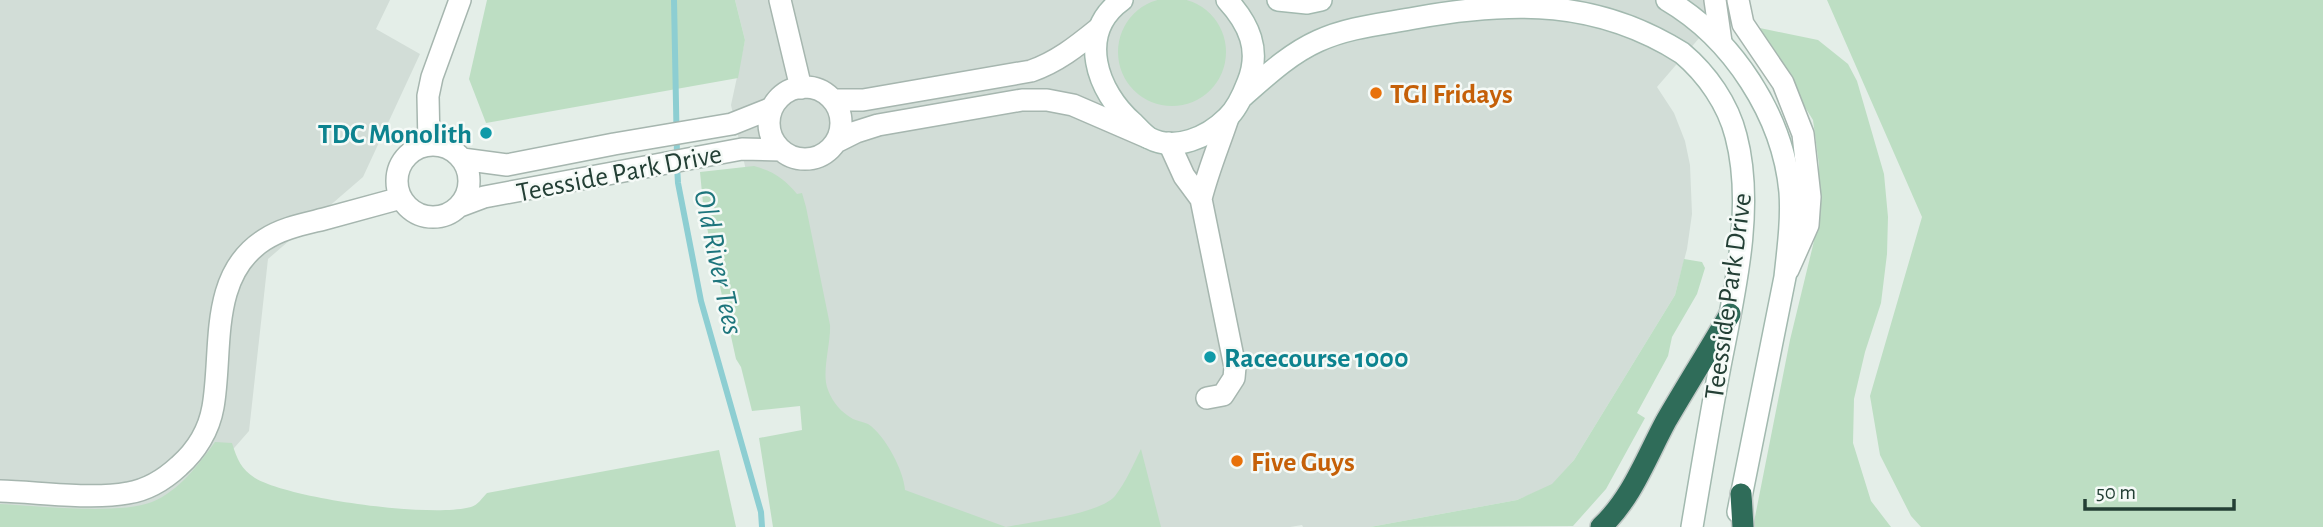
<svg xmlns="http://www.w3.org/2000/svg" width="2323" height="527" font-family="'Alegreya Sans',sans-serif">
<rect width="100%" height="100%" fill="#e4eee8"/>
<path fill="#d2ddd7" d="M 0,0 L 390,0 L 376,29 L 420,54 L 363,177 L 268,259 L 249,431 L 192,496 L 110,518 L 0,512 Z
M 735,0 L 1732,0 L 1657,87 L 1674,113 L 1685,141 L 1690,165 L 1692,214 L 1687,249 L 1675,295 L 1574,460 L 1552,485 L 1517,500 L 1370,527 L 1303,527 L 1302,525 L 1290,527 L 904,527 L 800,406 L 731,105 L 745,40 Z"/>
<path fill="#bddec3" d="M1118 52a54 54 0 1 1 108 0a54 54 0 1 1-108 0Z
M 487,0 L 735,0 L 745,40 L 738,78 L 486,123 L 469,79 Z
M 1827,0 L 2323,0 L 2323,527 L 1921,527 L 1911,516 L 1880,455 L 1870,396 L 1922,217 Z
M 1755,27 L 1818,40 L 1848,64 L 1857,81 L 1884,174 L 1888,217 L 1887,254 L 1881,303 L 1865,352 L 1854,399 L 1853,443 L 1871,501 L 1891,527 L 1753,527 L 1790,340 L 1814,241 L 1819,165 L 1813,120 Z
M 754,166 C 773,171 785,179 797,194 L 802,193 L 806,207 L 830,325 C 831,344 821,373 828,390 C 833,403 841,412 853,419 C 857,421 864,422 868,424 C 885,435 904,471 905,490 L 1006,527 L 773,527 L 759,438 L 802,430 L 800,406 L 752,411 L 741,367 L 736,359 L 704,214 L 700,172 Z
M 1684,259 L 1702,262 L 1705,268 L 1697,294 L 1672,337 L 1668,356 L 1637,413 L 1645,418 L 1606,489 L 1573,526 L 1370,527 L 1517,500 L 1552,484 L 1574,460 L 1675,295 Z
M 215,442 L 232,443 C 237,459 241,469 255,478 C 290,499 432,518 471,507 C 478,505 482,498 487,493 L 719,450 L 736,527 L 0,527 L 0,504 C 39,506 118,515 152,502 C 179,491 199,464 215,442 Z
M 1141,449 L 1161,527 L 1006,527 C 1030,522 1100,514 1115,496 C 1126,482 1133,465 1141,449 Z"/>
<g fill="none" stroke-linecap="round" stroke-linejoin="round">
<path stroke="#8dced2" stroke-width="6" d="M 674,0 L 677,156
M 677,166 L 678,183 L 701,301 L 761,512 L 762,527"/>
<g stroke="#a6b6af" stroke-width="24">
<path id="street" d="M 780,0 L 801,88
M 1715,0 L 1721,42
M 1738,0 L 1743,24 L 1783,83 L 1803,134 L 1810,197 L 1808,225 L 1788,270
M769 123a36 36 0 1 1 72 0a36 36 0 1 1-72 0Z
M 833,100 L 863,100 L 1031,71 C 1057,62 1077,46 1098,29
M 836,142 L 856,132 L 878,125 L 1022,100 L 1047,100 L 1073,105 L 1147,137
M 1169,143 L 1184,176 L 1201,199
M 429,145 L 428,96 L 432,77 L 460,0
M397 181a36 36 0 1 1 72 0a36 36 0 1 1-72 0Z
M 462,159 L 507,165 L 614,144 L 732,124 L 772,108
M 460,206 L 484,197 L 742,149 L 781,150
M 1207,398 L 1223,395 L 1234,378 L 1235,367 L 1201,199 C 1208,171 1219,145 1228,118
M 0,491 C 38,492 91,500 128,493 C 147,490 165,479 179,466 C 196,451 209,430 213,407 C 223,351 208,276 264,240 C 282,228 304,224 324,219 C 350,212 376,205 401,198"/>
</g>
<g stroke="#a2b9af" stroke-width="24">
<path id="secondary" d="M 1122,0 C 1076,33 1097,92 1133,123 C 1138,128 1143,134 1149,138 C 1175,152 1208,137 1227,118 C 1237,109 1243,95 1248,82 C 1261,50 1249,24 1227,0
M 1278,0 L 1307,3 L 1321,0
M 1667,0 C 1732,38 1783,115 1790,192 C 1792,220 1788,249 1785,277 L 1738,512
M 1242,97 C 1265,77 1289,54 1318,41 C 1348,27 1383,24 1415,18 C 1514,0 1598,0 1682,53 C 1707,74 1728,104 1736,136 C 1755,208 1734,294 1720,366 C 1710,419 1701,473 1692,527"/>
</g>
<g stroke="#c1c9c6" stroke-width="24">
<path id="highway" d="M 1741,494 L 1743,527
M 1601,527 C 1632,498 1646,458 1666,421 C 1687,385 1709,350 1730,314"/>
</g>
<use href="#street" stroke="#fff" stroke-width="21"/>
<use href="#secondary" stroke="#fff" stroke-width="21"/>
<use href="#highway" stroke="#2f6c59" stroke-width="21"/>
</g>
<g fill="#e8710a" stroke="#f5faf7" stroke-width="2.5">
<circle cx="1376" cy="93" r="7"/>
<circle cx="1237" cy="461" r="7"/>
</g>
<g fill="#0f9aa8" stroke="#f5faf7" stroke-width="2.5">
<circle cx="486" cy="133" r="7"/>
<circle cx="1210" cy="357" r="7"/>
</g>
<g text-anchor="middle" stroke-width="5" stroke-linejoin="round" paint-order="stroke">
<g font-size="28" font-weight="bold" fill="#c56008" stroke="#f5faf7" text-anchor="start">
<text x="1390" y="103">TGI Fridays</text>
<text x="1251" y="471">Five Guys</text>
</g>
<g font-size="28" font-weight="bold" fill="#0d838f" stroke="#f5faf7" text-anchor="end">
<text x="472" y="143">TDC Monolith</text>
<text x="1224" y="367" text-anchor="start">Racecourse 1000</text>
</g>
<g font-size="28" fill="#233f35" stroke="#f5faf7">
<text transform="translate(619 172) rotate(-11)" y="10">Teesside Park Drive</text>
<text transform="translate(1727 296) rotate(-82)" y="10">Teesside Park Drive</text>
</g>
<g font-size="30" font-style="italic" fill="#1d757c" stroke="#f5faf7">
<text transform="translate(719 262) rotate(78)" y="10">Old River Tees</text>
</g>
</g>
<path d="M2085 499v10h149v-10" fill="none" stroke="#233f35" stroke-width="3.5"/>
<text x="2096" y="499" font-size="21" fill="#233f35" stroke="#f5faf7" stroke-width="5" paint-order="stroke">50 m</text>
</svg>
